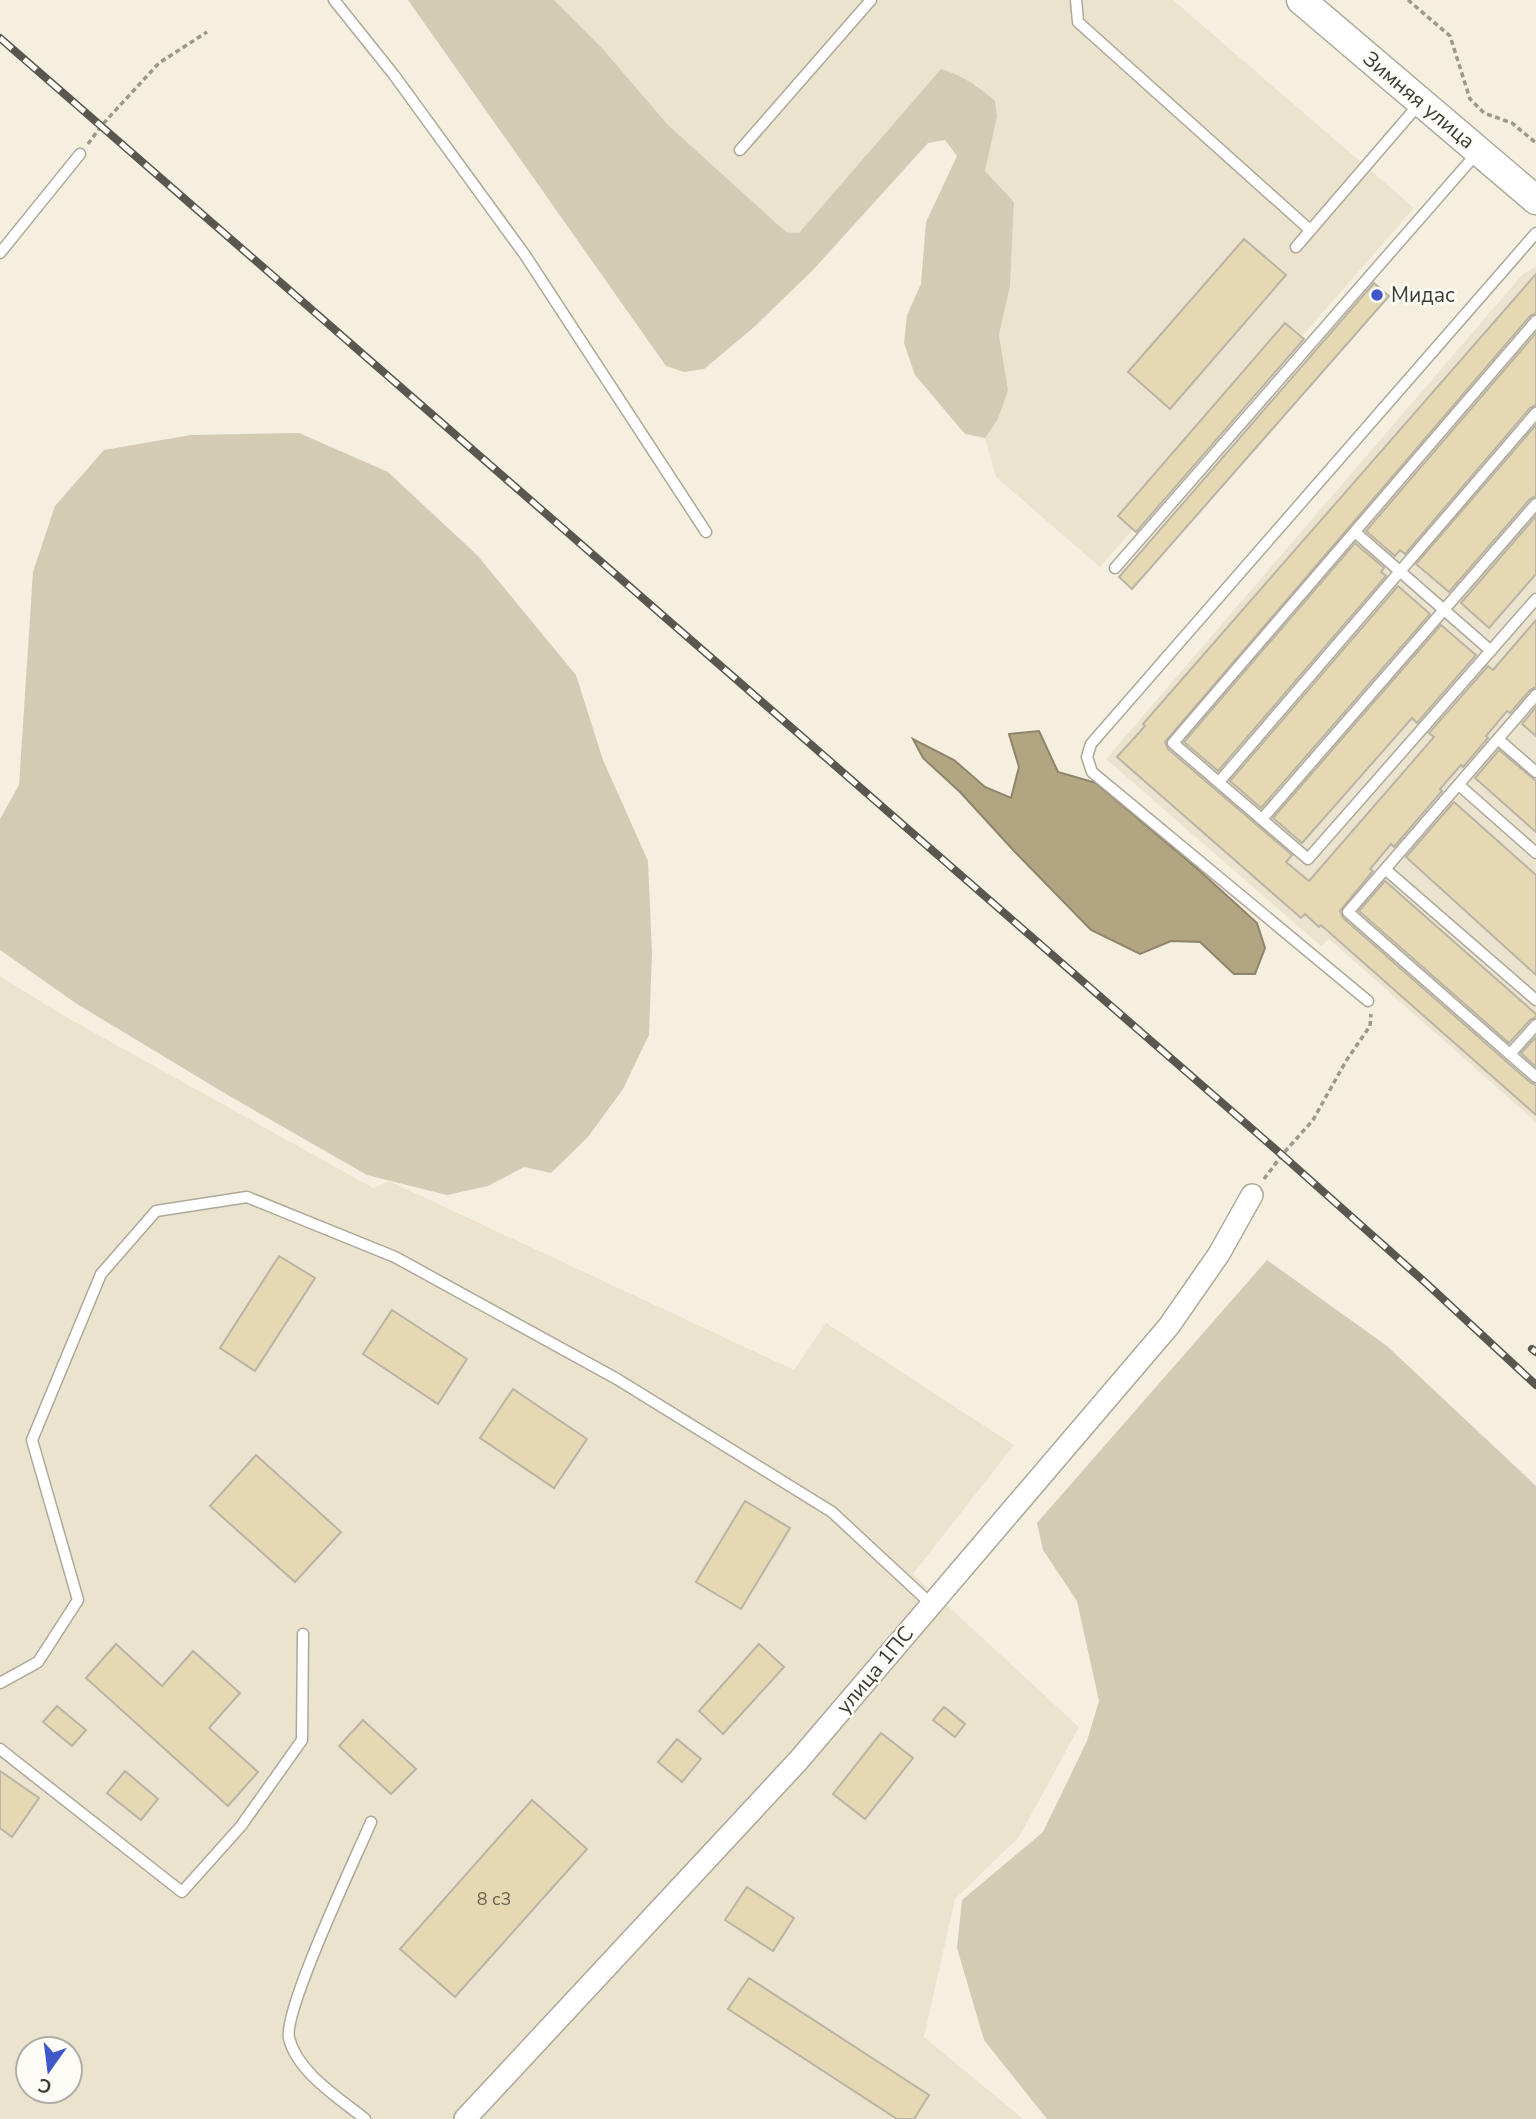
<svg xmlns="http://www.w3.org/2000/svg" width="1536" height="2119" font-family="'Nunito Sans',sans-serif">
<rect width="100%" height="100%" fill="#f4efdf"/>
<path fill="#ebe3cd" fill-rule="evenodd" d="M 554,0 L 1173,0 L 1414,208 L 1100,567 L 996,477 L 985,438 L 998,419 L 1008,390 L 999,335 L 1010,286 L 1014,202 L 985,171 L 997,117 L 976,84 L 798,233 L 786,232 L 668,125 L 602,48 Z
M 1536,266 L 1536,1122 L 1329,939 L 1321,946 L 1106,759 L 1522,275 Z
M 0,976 L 59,1013 L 373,1188 L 389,1181 L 794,1370 L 826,1323 L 1014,1445 L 913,1574 L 1079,1727 L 1019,1837 L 955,1899 L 924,2037 L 1023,2119 L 0,2119 ZM 28,2049 L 70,2049 L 70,2091 L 28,2091 Z"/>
<path fill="#d4cbb5" d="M 408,0 L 554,0 L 602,48 L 668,125 L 786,232 L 799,233 L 941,69 C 963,76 978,86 995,101 L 997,117 L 985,171 L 1014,202 L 1010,286 L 999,335 L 1008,390 L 998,419 L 985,438 L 965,434 L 915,375 L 904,343 L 907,315 L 921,284 L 926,222 L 957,156 L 945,140 L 928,143 L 813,270 L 753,328 L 704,369 L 684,372 L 666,366 Z
M 299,433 L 388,472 L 477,555 L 576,675 L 603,760 L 648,861 L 652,953 L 649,1035 L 623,1089 L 588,1137 L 551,1173 L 524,1167 L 488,1186 L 447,1195 L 367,1175 L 231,1097 L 77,1004 L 0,950 L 0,819 L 19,785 L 33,572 L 55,506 L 104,450 L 191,435 Z
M 1267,1260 L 1387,1346 L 1536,1486 L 1536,2119 L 1047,2119 L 984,2040 L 957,1948 L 962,1900 L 1043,1832 L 1087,1741 L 1099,1701 L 1077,1601 L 1043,1550 L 1037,1523 Z"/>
<path fill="#b2a582" stroke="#8f856b" stroke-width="2" d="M 1039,731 L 1058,772 L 1096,783 L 1201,872 L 1257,923 L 1265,948 L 1255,974 L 1234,974 L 1200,942 L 1171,941 L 1140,954 L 1091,930 L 1015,852 L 960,792 L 923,758 L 913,739 L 954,760 L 985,787 L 1011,798 L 1019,767 L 1009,734 Z"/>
<path fill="#e6d8b3" stroke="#b9b4a5" stroke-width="2" d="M 1244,239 L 1286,275 L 1170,409 L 1128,372 Z
M 1536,274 L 1536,313 L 1530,316 L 1165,742 L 1168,749 L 1292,855 L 1286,862 L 1309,881 L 1434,737 L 1429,733 L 1488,666 L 1493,670 L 1536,620 L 1536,687 L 1530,690 L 1510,713 L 1507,711 L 1486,736 L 1488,738 L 1463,767 L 1461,765 L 1440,789 L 1442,791 L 1394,847 L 1391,844 L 1370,869 L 1373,871 L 1340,911 L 1343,918 L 1531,1083 L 1536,1085 L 1536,1115 L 1321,925 L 1319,927 L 1305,914 L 1301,918 L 1117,757 L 1145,726 L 1143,724 Z
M 1374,283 L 1389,296 L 1132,589 L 1119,577 Z
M 1285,323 L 1304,339 L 1136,532 L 1118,516 Z
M 1536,333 L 1536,405 L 1530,408 L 1405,554 L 1400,550 L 1395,556 L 1366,531 Z
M 1536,425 L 1536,496 L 1530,499 L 1449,592 L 1416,564 Z
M 1536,516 L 1536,574 L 1489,628 L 1461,603 Z
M 1355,543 L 1384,568 L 1381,572 L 1386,576 L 1218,771 L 1184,742 Z
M 1398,586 L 1430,614 L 1261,808 L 1230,781 Z
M 1441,625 L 1476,655 L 1417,723 L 1412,718 L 1302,843 L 1273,818 Z
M 1536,707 L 1536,736 L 1522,724 Z
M 1499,750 L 1536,781 L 1536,832 L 1475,778 Z
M 1454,802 L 1536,875 L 1536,975 L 1406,857 Z
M 1385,881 L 1536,1014 L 1536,1017 L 1530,1020 L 1509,1043 L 1359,911 Z
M 1536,1037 L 1536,1067 L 1521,1053 Z
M 279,1256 L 315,1278 L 255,1371 L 220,1348 Z
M 392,1310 L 467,1359 L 438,1404 L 363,1354 Z
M 513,1389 L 587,1439 L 554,1488 L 480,1438 Z
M 256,1455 L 341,1532 L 295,1582 L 210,1506 Z
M 745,1501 L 790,1528 L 741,1609 L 696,1582 Z
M 116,1644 L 162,1686 L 193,1651 L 240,1693 L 209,1728 L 258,1772 L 228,1806 L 86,1678 Z
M 759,1644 L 784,1667 L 723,1734 L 699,1711 Z
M 57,1706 L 86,1730 L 72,1746 L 43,1722 Z
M 944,1707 L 965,1724 L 955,1737 L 933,1720 Z
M 363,1720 L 416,1769 L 391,1794 L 339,1746 Z
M 881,1733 L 913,1758 L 865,1819 L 833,1794 Z
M 677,1739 L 701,1759 L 682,1782 L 658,1762 Z
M 0,1771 L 39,1798 L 12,1837 L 0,1828 Z
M 125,1771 L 158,1799 L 141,1820 L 107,1793 Z
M 532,1800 L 587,1849 L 455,1997 L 400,1949 Z
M 747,1887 L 794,1918 L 773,1951 L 725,1920 Z
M 749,1978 L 929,2095 L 914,2119 L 897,2119 L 728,2009 Z"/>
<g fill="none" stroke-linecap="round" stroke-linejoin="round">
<g stroke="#ada89a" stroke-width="13">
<path id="lane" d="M 334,0 L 394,75 L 525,255 L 706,532
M 1076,0 L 1078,22 L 1310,230
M 740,150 L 871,0
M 1296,247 L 1420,103
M 0,253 L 80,154
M 1536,321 L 1173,743 L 1308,859 L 1536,599
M 1355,532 L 1491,651
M 1115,568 L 1477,153
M 1536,695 L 1348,912 L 1536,1077
M 1498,739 L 1536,772
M 1219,782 L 1536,413
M 1459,785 L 1536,853
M 1262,819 L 1536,504
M 1385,869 L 1536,1000
M 1368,1001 L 1092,772 L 1087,757 L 1091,744 L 1536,233
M 1510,1054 L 1536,1025
M 0,1683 L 38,1662 L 78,1600 L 32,1440 L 101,1274 L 156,1211 L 247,1197 L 395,1257 L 617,1379 L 832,1512 L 931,1604
M 0,1749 L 182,1892 L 241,1826 L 302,1740 L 303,1634
M 365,2119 C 339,2098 297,2072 289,2038 C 283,2011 356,1857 371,1822"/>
</g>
<g stroke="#ada89a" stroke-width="24">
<path id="street" d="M 465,2119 L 798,1761 L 1169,1326 L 1219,1254 L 1252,1195"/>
</g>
<g stroke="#ada89a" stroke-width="31">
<path id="secondary" d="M 1301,0 L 1536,200"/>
</g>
<path stroke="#9b988c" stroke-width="3.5" stroke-dasharray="5 3.5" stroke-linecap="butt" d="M 1408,0 L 1450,36 L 1470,99 L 1484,113 L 1512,123 L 1536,143
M 88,144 L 101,126 L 159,63 L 207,32
M 1264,1179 L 1282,1155 L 1313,1120 L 1346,1061 L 1370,1026 L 1371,1014"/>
<use href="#lane" stroke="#fff" stroke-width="10"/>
<use href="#street" stroke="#fff" stroke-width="21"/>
<use href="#secondary" stroke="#fff" stroke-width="28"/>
<g stroke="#59574f" stroke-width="8">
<path id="rail" d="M 0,38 L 1282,1155 L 1427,1284 L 1536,1385
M 1532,1349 L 1536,1352"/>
</g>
<use href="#rail" stroke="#fefcf6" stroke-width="5" stroke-dasharray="16" stroke-linecap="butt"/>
</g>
<circle fill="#4057ca" stroke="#fefcf6" stroke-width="2.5" cx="1377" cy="295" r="7"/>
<g text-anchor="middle" stroke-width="5" stroke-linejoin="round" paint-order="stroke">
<g font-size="18" fill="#666254">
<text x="494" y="1905">8 с3</text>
</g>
<g font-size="21" fill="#3c3a34" stroke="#fefcf6">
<text transform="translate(1419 100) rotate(40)" y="7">Зимняя улица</text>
<text transform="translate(875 1670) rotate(-50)" y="7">улица 1ПС</text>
</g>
<g font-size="21" fill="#3c3a34" stroke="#fefcf6" text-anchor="start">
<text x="1391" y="302">Мидас</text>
</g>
</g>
<g transform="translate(49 2070) rotate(194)"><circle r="33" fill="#fefcf6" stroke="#b0aea8" stroke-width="2"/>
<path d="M0-5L12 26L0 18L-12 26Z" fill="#4057ca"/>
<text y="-10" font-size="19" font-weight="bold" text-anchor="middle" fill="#3c3a34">С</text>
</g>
</svg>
